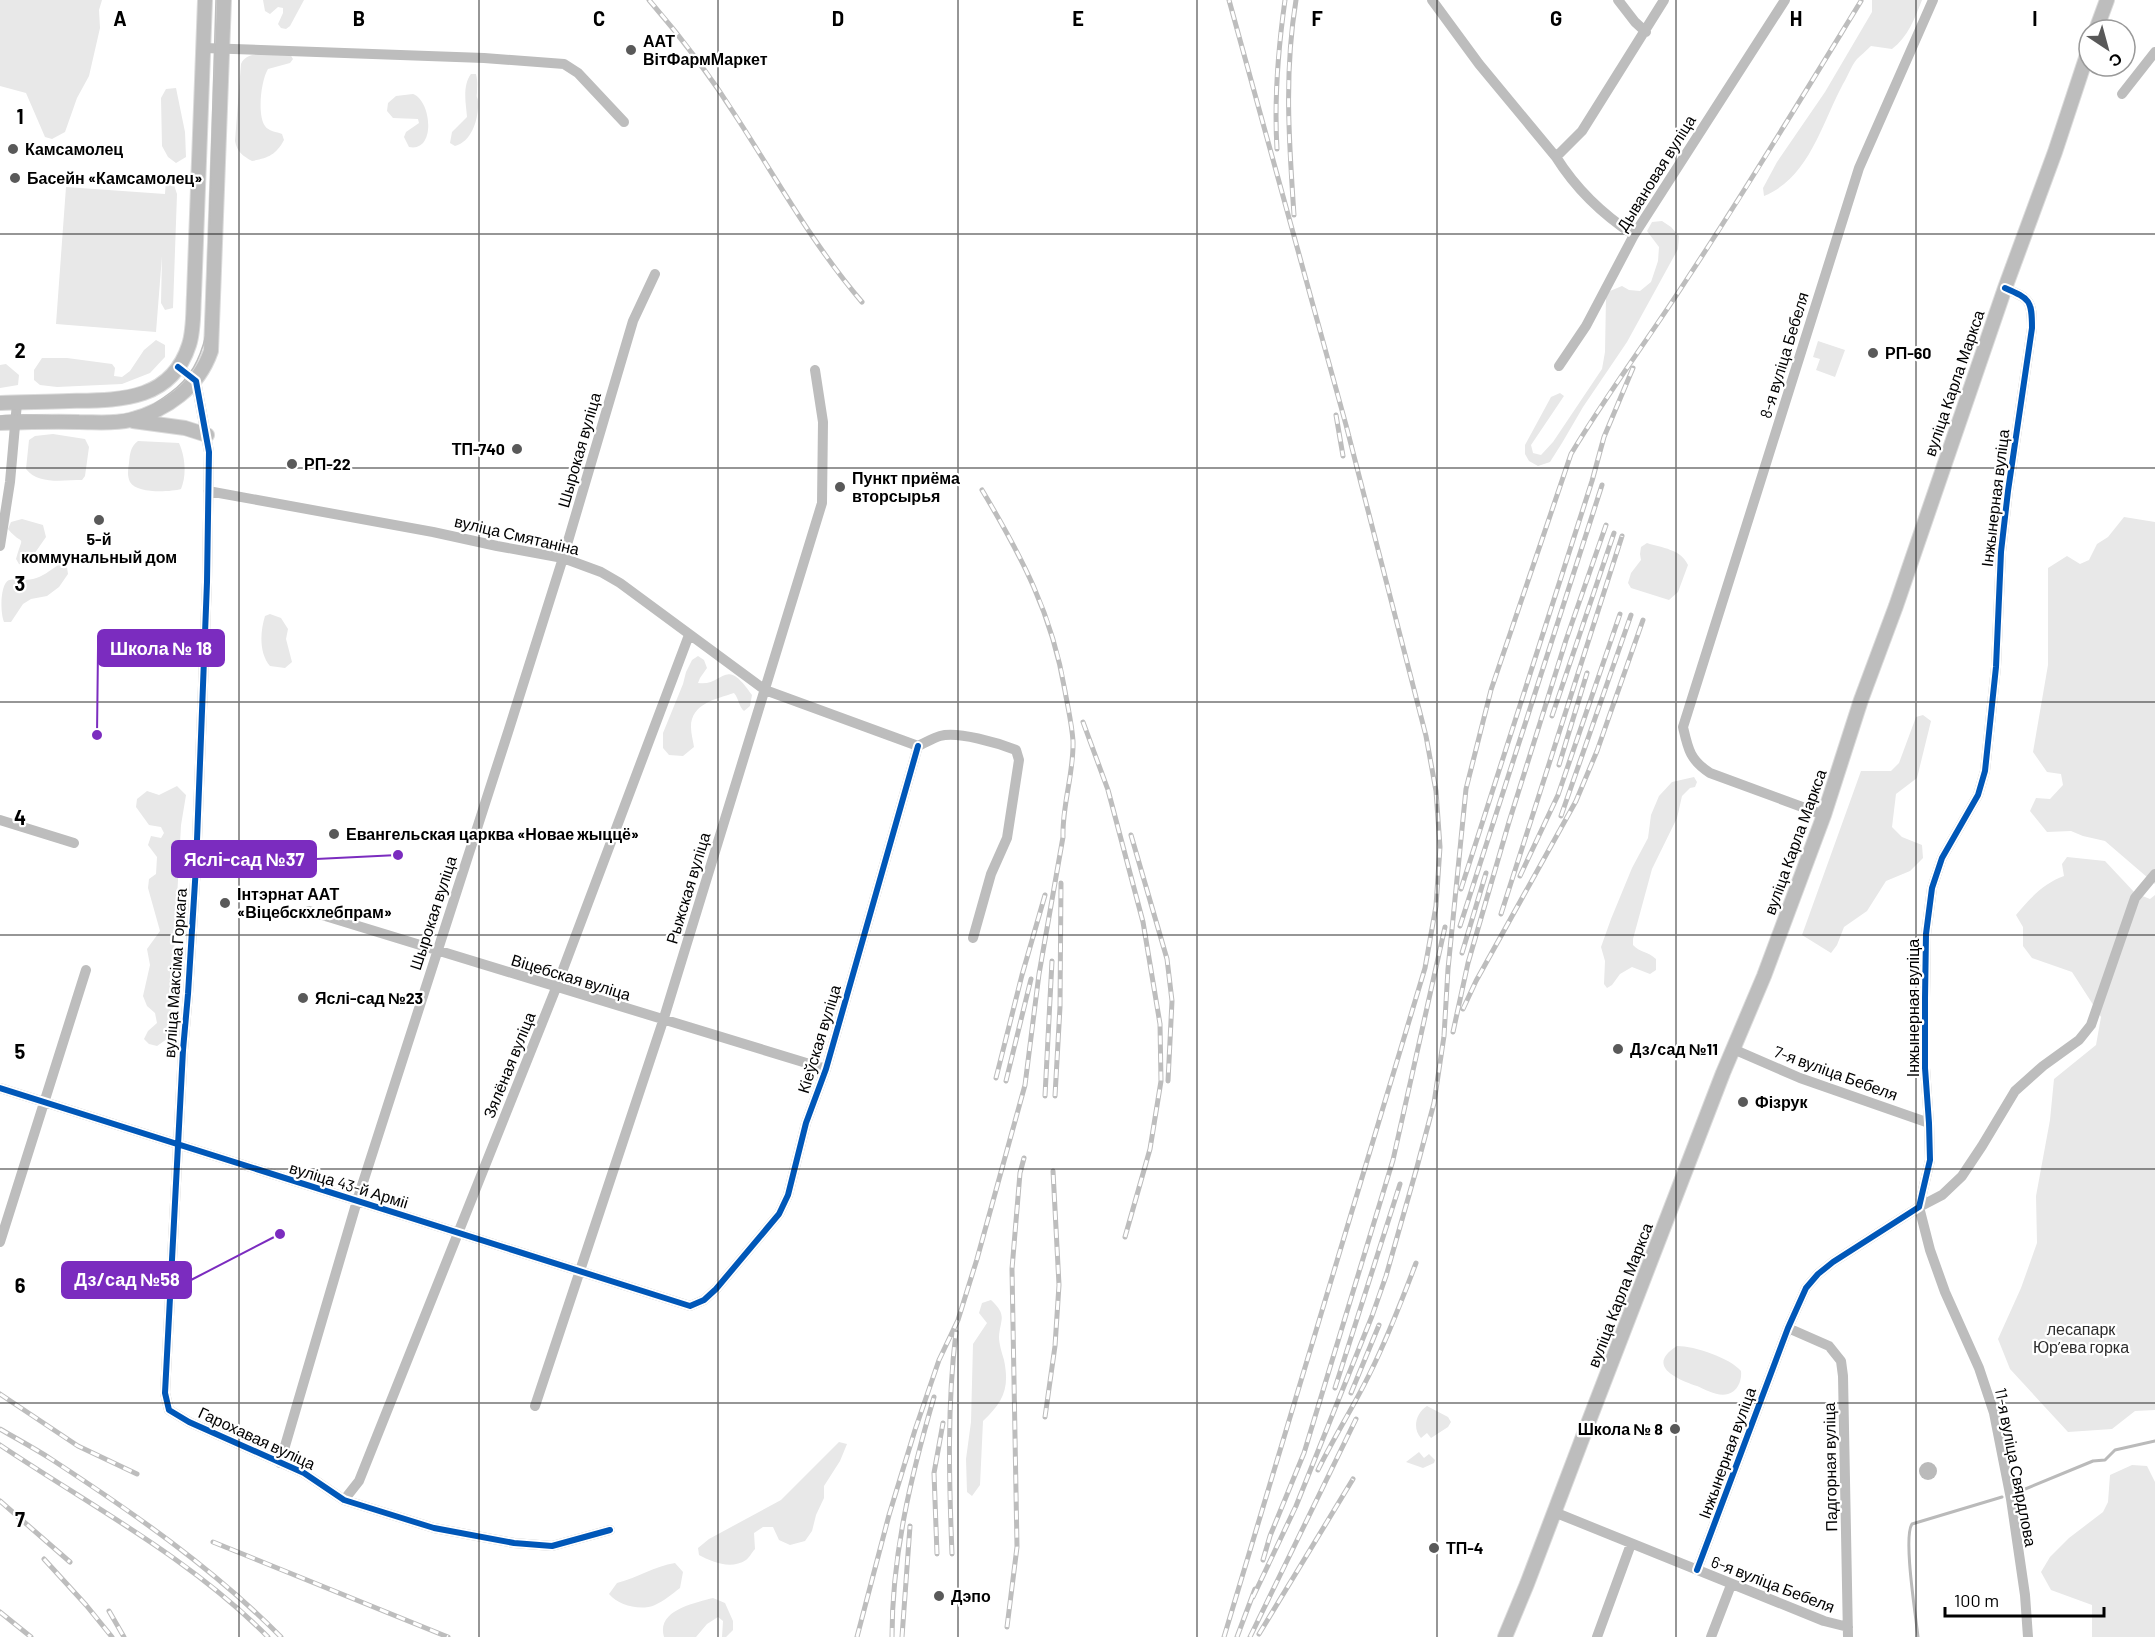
<svg xmlns="http://www.w3.org/2000/svg" width="2155" height="1637" font-family="Barlow,sans-serif">
<rect width="100%" height="100%" fill="#fff"/>
<path fill="#e8e8e8" d="M 0,0 L 102,0 L 99,10 L 100,28 L 89,76 L 77,98 L 65,132 L 52,139 L 45,137 L 26,93 L 0,86 Z
M 263,0 L 304,0 L 290,26 L 286,29 L 281,28 L 278,24 L 283,13 L 283,8 L 278,7 L 270,14 L 265,11 Z
M 1872,0 L 1922,0 C 1915,18 1908,37 1892,49 L 1871,46 C 1866,51 1861,55 1857,59 C 1851,66 1848,76 1843,84 C 1822,123 1809,178 1764,196 L 1763,188 L 1777,162 L 1825,92 L 1872,12 Z
M 263,53 L 290,54 L 293,59 L 290,63 L 268,69 C 261,80 257,115 265,126 C 268,131 277,132 282,134 L 284,140 C 276,155 268,158 252,161 C 243,156 237,152 235,141 L 241,64 C 245,55 254,55 263,53 Z
M 471,74 L 476,74 C 478,82 477,85 477,93 C 476,98 478,97 478,102 C 479,118 472,142 455,146 L 450,143 L 452,132 L 467,117 C 466,104 462,86 471,74 Z
M 176,88 L 185,132 L 186,157 L 176,163 L 168,157 L 162,146 L 161,98 L 166,89 Z
M 413,94 C 432,101 436,153 409,147 L 404,137 L 406,132 L 419,123 L 418,119 L 393,118 L 387,111 L 388,103 L 396,96 Z
M 166,178 L 172,179 L 177,194 L 173,308 L 165,310 L 161,303 L 162,256 L 156,332 L 56,324 L 66,187 L 165,194 Z
M 1662,221 L 1671,227 L 1679,236 L 1678,249 L 1627,342 L 1583,407 L 1562,443 L 1550,462 L 1538,466 L 1529,461 L 1525,454 L 1525,445 L 1551,397 L 1560,393 L 1564,396 L 1531,445 L 1533,453 L 1541,455 L 1553,442 L 1602,369 L 1605,352 L 1606,297 L 1610,291 L 1622,286 L 1629,290 L 1640,291 L 1651,282 L 1658,261 L 1659,247 L 1647,231 L 1652,222 Z
M 156,340 L 165,345 L 165,357 L 150,373 L 122,384 L 57,387 L 40,385 L 34,380 L 34,370 L 42,358 L 67,358 L 112,364 L 115,368 L 114,376 L 122,377 L 130,371 L 144,350 Z
M 1818,341 L 1845,350 L 1835,377 L 1816,370 L 1820,359 L 1813,357 Z
M 6,364 L 19,375 L 18,385 L 0,388 L 0,365 Z
M 53,434 L 85,439 L 89,447 L 85,476 L 82,480 C 63,480 38,485 26,469 L 29,440 L 35,436 Z
M 138,441 L 179,443 C 185,456 187,475 181,489 C 170,492 137,494 130,482 C 127,476 128,469 129,463 C 130,454 130,447 138,441 Z
M 2124,517 L 2155,522 L 2155,884 L 2105,841 L 2083,836 L 2071,831 L 2047,832 L 2030,811 L 2036,798 L 2050,799 L 2063,785 L 2061,774 L 2047,772 L 2033,752 L 2048,665 L 2048,568 L 2067,556 L 2080,564 L 2089,560 L 2097,544 L 2108,537 Z
M 22,519 L 43,525 L 46,537 L 30,560 L 23,565 L 19,564 L 16,559 C 24,531 24,548 8,529 L 11,522 Z
M 1647,543 C 1662,548 1681,549 1688,565 L 1678,592 L 1669,600 L 1631,588 L 1628,583 L 1631,573 L 1641,560 L 1640,554 L 1641,547 Z
M 58,565 L 67,567 L 68,574 L 59,587 L 47,596 L 31,599 L 23,604 L 11,622 L 4,622 C 0,612 0,584 9,580 C 17,578 26,581 33,579 C 42,577 51,570 58,565 Z
M 270,614 L 281,618 L 288,629 L 286,639 L 292,662 L 285,668 L 270,666 C 259,653 260,632 265,616 Z
M 698,656 L 704,660 L 707,668 L 700,678 L 698,683 C 724,687 724,654 752,695 L 750,706 L 744,711 C 739,707 739,699 734,693 C 717,699 691,703 691,727 C 691,734 693,740 694,747 L 683,756 L 669,755 L 663,748 L 663,733 L 683,684 L 686,672 L 692,660 Z
M 1923,715 L 1931,721 L 1917,778 L 1896,794 L 1892,827 L 1902,837 L 1922,845 L 1923,858 L 1910,871 L 1886,881 L 1867,911 L 1844,927 L 1837,945 L 1831,953 L 1802,935 L 1861,771 L 1891,771 L 1899,763 L 1916,717 Z
M 1694,777 L 1697,782 L 1695,787 L 1690,788 L 1682,796 L 1677,818 L 1652,869 L 1633,939 L 1633,945 C 1639,952 1649,952 1656,959 L 1656,970 L 1650,974 L 1632,967 L 1620,974 L 1612,985 L 1607,988 L 1604,984 L 1605,961 L 1601,947 L 1611,919 L 1632,868 L 1648,838 L 1651,815 L 1659,796 L 1672,782 Z
M 177,786 L 186,795 L 181,825 L 171,1008 L 167,1039 L 157,1046 L 149,1044 L 144,1039 L 148,1031 L 157,1023 L 155,1013 L 147,1006 L 143,996 L 150,965 L 147,949 L 160,931 L 148,888 L 149,879 L 156,874 L 157,857 L 148,845 L 151,836 L 161,838 L 164,833 L 161,827 L 149,825 L 136,807 L 137,799 L 147,791 L 159,795 Z
M 2067,857 L 2105,861 L 2135,893 L 2150,899 L 2155,895 L 2155,1410 L 2135,1411 L 2112,1429 L 2068,1432 L 2010,1369 L 1998,1339 L 2021,1288 L 2037,1243 L 2036,1196 L 2050,1120 L 2054,1079 L 2096,1045 L 2101,1017 L 2072,972 L 2032,958 L 2023,946 L 2023,927 L 2016,915 C 2029,899 2044,883 2064,876 L 2062,864 Z
M 991,1300 C 1008,1316 1000,1319 999,1337 C 999,1344 1002,1353 1004,1360 C 1010,1389 1003,1402 983,1421 L 980,1485 L 972,1496 L 967,1492 L 966,1459 L 971,1422 L 973,1344 L 987,1323 L 979,1313 L 982,1303 Z
M 1677,1346 C 1695,1346 1730,1358 1741,1371 C 1742,1380 1738,1391 1728,1394 C 1718,1397 1706,1390 1697,1386 C 1677,1379 1645,1366 1677,1346 Z
M 1427,1406 L 1448,1417 L 1451,1422 L 1448,1427 L 1431,1438 L 1427,1433 L 1421,1438 C 1412,1428 1416,1413 1427,1406 Z
M 839,1442 L 847,1444 L 840,1461 L 824,1486 L 824,1498 L 816,1515 L 812,1531 L 805,1541 L 790,1545 L 779,1540 L 773,1527 L 763,1527 L 754,1533 L 755,1549 C 752,1552 749,1558 746,1560 C 731,1570 712,1562 699,1555 L 698,1548 L 709,1539 L 781,1500 Z
M 1419,1452 L 1424,1458 L 1429,1454 L 1435,1460 L 1434,1463 L 1423,1468 L 1406,1462 Z
M 2132,1465 L 2147,1466 L 2155,1482 L 2155,1637 L 2092,1637 L 2092,1605 L 2051,1590 L 2041,1572 L 2050,1557 L 2069,1538 L 2103,1512 L 2108,1502 L 2110,1475 Z
M 675,1563 L 683,1572 L 680,1588 C 672,1594 664,1601 655,1605 C 641,1611 619,1606 609,1594 L 617,1583 C 637,1578 655,1566 675,1563 Z
M 713,1598 L 725,1603 L 733,1621 L 733,1630 L 726,1637 L 722,1637 L 723,1621 L 718,1617 L 707,1624 L 696,1637 L 664,1637 C 656,1610 695,1603 713,1598 Z"/>
<path fill="#bababa" d="M1919 1471a9 9 0 1 1 18 0a9 9 0 1 1-18 0Z"/>
<g fill="none" stroke-linecap="round" stroke-linejoin="round">
<path stroke="#bababa" stroke-width="3" d="M 2018,1492 L 2093,1461 L 2105,1460 L 2115,1450 L 2155,1441
M 1918,1637 C 1916,1617 1903,1537 1912,1524 L 2002,1497"/>
<g stroke="#dbdbdb" stroke-width="16">
<path id="major" d="M 2096,30 L 2107,0
M 0,403 C 23,402 46,402 69,401 C 118,400 171,402 189,345 C 194,330 193,311 194,295 L 205,0
M 133,421 L 185,428 L 207,435
M 0,423 C 26,422 52,421 79,422 C 95,422 114,424 130,420 C 167,410 198,388 211,351 L 224,0
M 1505,1637 L 1527,1584 L 1587,1426 L 1723,1073 L 1764,976 L 1824,815 L 1861,700 L 1896,606 L 2005,288 L 2055,152 L 2089,49"/>
</g>
<path stroke="#bdbdbd" stroke-width="10" d="M 1432,0 L 1479,64 L 1556,157 C 1576,189 1602,214 1634,235
M 1618,0 L 1635,22 L 1646,32
M 204,48 L 484,58 L 564,64 L 578,73 L 624,122
M 2122,94 L 2155,52
M 1556,157 L 1582,131 L 1664,0
M 1559,366 L 1586,326 L 1634,235 L 1785,0
M 178,367 L 196,381 L 209,452 L 207,582 L 196,866 L 188,994 L 183,1050 L 165,1393 L 169,1410 L 189,1422 L 304,1473 L 344,1500 L 434,1528 L 514,1543 L 552,1546 L 610,1530
M 208,491 L 433,532 L 497,546 L 563,558 L 601,572 L 620,583 L 765,690 L 918,746
M 0,546 L 10,482 L 17,403
M 918,746 C 925,743 933,738 940,736 C 958,731 998,743 1016,750 L 1019,760 L 1007,838 L 991,874 L 973,938
M 1824,815 L 1710,773 C 1690,760 1688,749 1683,727 L 1859,168 L 1933,0
M 0,820 L 74,843
M 309,911 L 826,1069
M 1733,1049 L 1800,1078 L 1929,1123
M 0,1088 L 690,1306 L 704,1300 L 716,1289 L 779,1214 L 788,1195 L 806,1123 L 826,1069 L 918,746
M 0,1242 L 86,970
M 1788,1328 L 1829,1346 L 1841,1361 L 1843,1376 L 1848,1637
M 535,1406 L 663,1021 L 822,503 L 823,422 L 815,370
M 280,1463 L 357,1201 L 509,729 L 563,558 L 633,321 L 655,274
M 344,1500 L 359,1481 L 556,988 L 689,635
M 1554,1512 L 1824,1621 L 1848,1627
M 1697,1570 L 1788,1328 L 1806,1288 L 1818,1274 L 1833,1262 L 1919,1207 L 1930,1160 L 1929,1123 L 1925,1068 L 1925,998 L 1926,934 L 1932,888 L 1942,858 L 1978,795 L 1985,771 L 1996,667 L 2001,552 L 2008,491 L 2032,328 C 2032,300 2030,299 2005,288
M 1597,1637 L 1631,1544
M 1711,1637 L 1731,1585
M 2028,1637 L 2025,1595 L 2011,1499 L 1994,1413 L 1979,1368 L 1945,1292 L 1930,1250 L 1919,1207 L 1942,1195 L 1962,1176 L 1982,1146 L 2015,1091 L 2043,1066 L 2079,1040 L 2091,1025 L 2135,898 L 2155,874"/>
<use href="#major" stroke="#bdbdbd" stroke-width="14"/>
<path stroke="#bdbdbd" stroke-width="1.5" d="M 0,416 C 46,411 98,425 143,410 C 152,406 162,399 170,393 C 191,378 200,359 206,335 L 216,0"/>
<g stroke="#bdbdbd" stroke-width="5">
<path id="rail" d="M 649,0 C 682,38 712,78 739,121 C 779,183 814,246 862,302
M 1277,149 C 1274,99 1278,50 1285,0
M 1294,215 C 1289,142 1284,73 1296,0
M 1336,415 L 1343,456
M 1552,716 L 1614,533
M 1083,722 L 1108,790 L 1143,922 L 1160,1024 L 1161,1081 L 1150,1149 L 1125,1237
M 1559,765 L 1587,673
M 1561,816 L 1631,615
M 1131,835 L 1167,959 L 1172,1001 L 1168,1081
M 1520,876 L 1558,795 L 1620,614
M 1461,889 L 1592,481 L 1604,437 L 1633,368
M 1501,914 L 1622,536
M 1460,926 L 1602,485
M 1462,953 L 1486,873
M 1463,1009 L 1476,981 L 1576,801 L 1597,751 L 1643,620
M 1453,1032 L 1468,963 L 1509,822 L 1566,640 L 1606,525
M 996,1078 L 1022,975 L 1045,895
M 1006,1081 L 1031,979
M 1045,1096 L 1052,961
M 1055,1096 L 1060,1007 L 1061,883
M 1335,1388 L 1400,1184
M 1351,1393 L 1379,1325
M 0,1394 L 78,1446 L 137,1474
M 1045,1417 L 1055,1346 L 1059,1285 L 1053,1171
M 0,1429 C 17,1439 34,1448 51,1459 C 132,1512 213,1568 281,1637
M 0,1445 C 91,1506 190,1558 268,1637
M 1318,1470 C 1334,1437 1354,1406 1370,1373 C 1388,1337 1402,1300 1416,1263
M 0,1501 L 70,1562
M 213,1542 L 448,1637
M 937,1554 L 934,1473 L 943,1423
M 952,1554 C 949,1480 947,1406 956,1332
M 44,1559 L 86,1605 L 112,1637
M 1263,1560 L 1270,1536 L 1304,1453 L 1393,1160 L 1445,927
M 1253,1597 L 1296,1506 L 1372,1316 L 1386,1276 L 1417,1167 L 1434,1103 L 1444,1036 L 1448,969 L 1466,789 L 1491,690 L 1571,454 C 1607,394 1649,338 1687,279 C 1747,188 1804,94 1861,1
M 109,1611 L 124,1637
M 0,1612 L 31,1637
M 1007,1627 L 1017,1547 L 1012,1269 L 1020,1173 L 1024,1158
M 1259,1634 L 1353,1479
M 857,1637 L 889,1515 L 915,1430 L 939,1360 L 958,1320 L 977,1259 L 1025,1085 L 1039,974 L 1063,837 C 1062,805 1074,773 1073,741 C 1072,725 1068,708 1065,691 C 1052,614 1022,557 982,490
M 892,1637 C 892,1554 911,1476 934,1397
M 902,1637 L 910,1526
M 1224,1637 L 1425,968 L 1436,906 L 1440,847 L 1436,791 L 1426,736 L 1346,425 L 1229,0
M 1237,1637 L 1255,1589
M 1250,1637 L 1356,1419"/>
</g>
<use href="#rail" stroke="#fff" stroke-width="3" stroke-dasharray="9" stroke-linecap="butt"/>
<g stroke="#fff" stroke-width="10">
<path id="cycleway" d="M 178,367 L 196,381 L 209,452 L 207,582 L 196,866 L 188,994 L 183,1050 L 165,1393 L 169,1410 L 189,1422 L 304,1473 L 344,1500 L 434,1528 L 514,1543 L 552,1546 L 610,1530
M 0,1088 L 690,1306 L 704,1300 L 716,1289 L 779,1214 L 788,1195 L 806,1123 L 826,1069 L 918,746
M 1697,1570 L 1788,1328 L 1806,1288 L 1818,1274 L 1833,1262 L 1919,1207 L 1930,1160 L 1929,1123 L 1925,1068 L 1925,998 L 1926,934 L 1932,888 L 1942,858 L 1978,795 L 1985,771 L 1996,667 L 2001,552 L 2008,491 L 2032,328 C 2032,300 2030,299 2005,288"/>
</g>
<use href="#cycleway" stroke="#0057b8" stroke-width="6"/>
</g>
<path fill="none" stroke="#000" stroke-width="1.5" stroke-opacity="0.55" d="M 239,0 L 239,1637M 479,0 L 479,1637M 718,0 L 718,1637M 958,0 L 958,1637M 1197,0 L 1197,1637M 1437,0 L 1437,1637M 1676,0 L 1676,1637M 1916,0 L 1916,1637M 0,234 L 2155,234M 0,468 L 2155,468M 0,702 L 2155,702M 0,935 L 2155,935M 0,1169 L 2155,1169M 0,1403 L 2155,1403"/>
<g fill="#595959" stroke="#fff" stroke-width="2">
<circle cx="631" cy="50" r="6"/>
<circle cx="13" cy="149" r="6"/>
<circle cx="15" cy="178" r="6"/>
<circle cx="1873" cy="353" r="6"/>
<circle cx="517" cy="449" r="6"/>
<circle cx="292" cy="464" r="6"/>
<circle cx="840" cy="487" r="6"/>
<circle cx="99" cy="520" r="6"/>
<circle cx="334" cy="834" r="6"/>
<circle cx="225" cy="903" r="6"/>
<circle cx="303" cy="998" r="6"/>
<circle cx="1618" cy="1049" r="6"/>
<circle cx="1743" cy="1102" r="6"/>
<circle cx="1675" cy="1429" r="6"/>
<circle cx="1434" cy="1548" r="6"/>
<circle cx="939" cy="1596" r="6"/>
</g>
<g text-anchor="middle" stroke-width="4.5" stroke-linejoin="round" paint-order="stroke">
<g font-size="16" font-weight="bold" fill="#000" stroke="#fff" text-anchor="start">
<text x="643" y="47">ААТ<tspan x="643" dy="18">ВітФармМаркет</tspan></text>
<text x="25" y="155">Камсамолец</text>
<text x="27" y="184">Басейн «Камсамолец»</text>
<text x="1885" y="359">РП-60</text>
<text x="505" y="455" text-anchor="end">ТП-740</text>
<text x="304" y="470">РП-22</text>
<text x="852" y="484">Пункт приёма<tspan x="852" dy="18">вторсырья</tspan></text>
<text x="99" y="545" text-anchor="middle">5-й<tspan x="99" dy="18">коммунальный дом</tspan></text>
<text x="346" y="840">Евангельская царква «Новае жыццё»</text>
<text x="237" y="900">Інтэрнат ААТ<tspan x="237" dy="18">«Віцебскхлебпрам»</tspan></text>
<text x="315" y="1004">Яслі-сад №23</text>
<text x="1630" y="1055">Дз/сад №11</text>
<text x="1755" y="1108">Фізрук</text>
<text x="1663" y="1435" text-anchor="end">Школа № 8</text>
<text x="1446" y="1554">ТП-4</text>
<text x="951" y="1602">Дэпо</text>
</g>
<g font-size="16" fill="#000" stroke="#fff">
<text transform="translate(1656 173) rotate(-58)" y="6">Дывановая вуліца</text>
<text transform="translate(1784 355) rotate(-73)" y="6">8-я вуліца Бебеля</text>
<text transform="translate(1954 383) rotate(-71)" y="6">вуліца Карла Маркса</text>
<text transform="translate(579 450) rotate(-74)" y="6">Шырокая вуліца</text>
<text transform="translate(1995 498) rotate(-83)" y="6">Інжынерная вуліца</text>
<text transform="translate(517 535) rotate(13)" y="6">вуліца Смятаніна</text>
<text transform="translate(1795 842) rotate(-70)" y="6">вуліца Карла Маркса</text>
<text transform="translate(688 888) rotate(-73)" y="6">Рыжская вуліца</text>
<text transform="translate(433 913) rotate(-72)" y="6">Шырокая вуліца</text>
<text transform="translate(175 973) rotate(-86)" y="6">вуліца Максіма Горкага</text>
<text transform="translate(571 977) rotate(17)" y="6">Віцебская вуліца</text>
<text transform="translate(1913 1008) rotate(-90)" y="6">Інжынерная вуліца</text>
<text transform="translate(819 1039) rotate(-73)" y="6">Кіеўская вуліца</text>
<text transform="translate(509 1065) rotate(-68)" y="6">Зялёная вуліца</text>
<text transform="translate(1836 1073) rotate(20)" y="6">7-я вуліца Бебеля</text>
<text transform="translate(349 1185) rotate(17)" y="6">вуліца 43-й Арміі</text>
<text transform="translate(1620 1295) rotate(-69)" y="6">вуліца Карла Маркса</text>
<text transform="translate(257 1438) rotate(25)" y="6">Гарохавая вуліца</text>
<text transform="translate(1727 1453) rotate(-70)" y="6">Інжынерная вуліца</text>
<text transform="translate(1830 1467) rotate(-91)" y="6">Падгорная вуліца</text>
<text transform="translate(2016 1467) rotate(79)" y="6">11-я вуліца Свярдлова</text>
<text transform="translate(1773 1584) rotate(21)" y="6">6-я вуліца Бебеля</text>
</g>
<g font-size="16" fill="#2d2d2d" stroke="#fff">
<text x="2081" y="1335">лесапарк<tspan x="2081" dy="18">Юрʼева горка</tspan></text>
</g>
</g>
<g font-size="20" text-anchor="middle" font-weight="bold" fill="#000" stroke="#fff" stroke-width="4.5" stroke-linejoin="round" paint-order="stroke">
<text x="120" y="26">A</text>
<text x="359" y="26">B</text>
<text x="599" y="26">C</text>
<text x="838" y="26">D</text>
<text x="1078" y="26">E</text>
<text x="1317" y="26">F</text>
<text x="1556" y="26">G</text>
<text x="1796" y="26">H</text>
<text x="2035" y="26">I</text>
<text x="20" y="124">1</text>
<text x="20" y="358">2</text>
<text x="20" y="591">3</text>
<text x="20" y="825">4</text>
<text x="20" y="1059">5</text>
<text x="20" y="1293">6</text>
<text x="20" y="1527">7</text>
</g>
<path fill="none" stroke="#7b2cbf" stroke-width="2" d="M97 735L98 648M398 855L316 859M280 1234L191 1280"/>
<g fill="#7b2cbf" stroke="#fff" stroke-width="2">
<circle cx="97" cy="735" r="6"/>
<circle cx="398" cy="855" r="6"/>
<circle cx="280" cy="1234" r="6"/>
</g>
<g fill="#7b2cbf" stroke="#7b2cbf" stroke-width="2">
<rect x="98" y="630" width="126" height="36" rx="6"/>
<rect x="172" y="841" width="144" height="36" rx="6"/>
<rect x="62" y="1262" width="129" height="36" rx="6"/>
</g>
<g font-size="18" text-anchor="middle" font-weight="bold" fill="#fff">
<text x="161" y="655">Школа № 18</text>
<text x="244" y="866">Яслі-сад №37</text>
<text x="127" y="1286">Дз/сад №58</text>
</g>
<g transform="translate(2107 48) rotate(144)"><circle r="28" fill="#ffffff" stroke="#999999" stroke-width="1.5"/>
<path d="M0-4.5L10 22L0 15L-10 22Z" fill="#595959"/>
<text y="-9" font-size="16" font-weight="bold" text-anchor="middle" fill="#000000">С</text>
</g>
<path d="M1945 1607v9h159v-9" fill="none" stroke="#000000" stroke-width="3"/>
<text x="1954" y="1607" font-size="18" fill="#000000" stroke="#ffffff" stroke-width="4.5" paint-order="stroke">100 m</text>
</svg>
